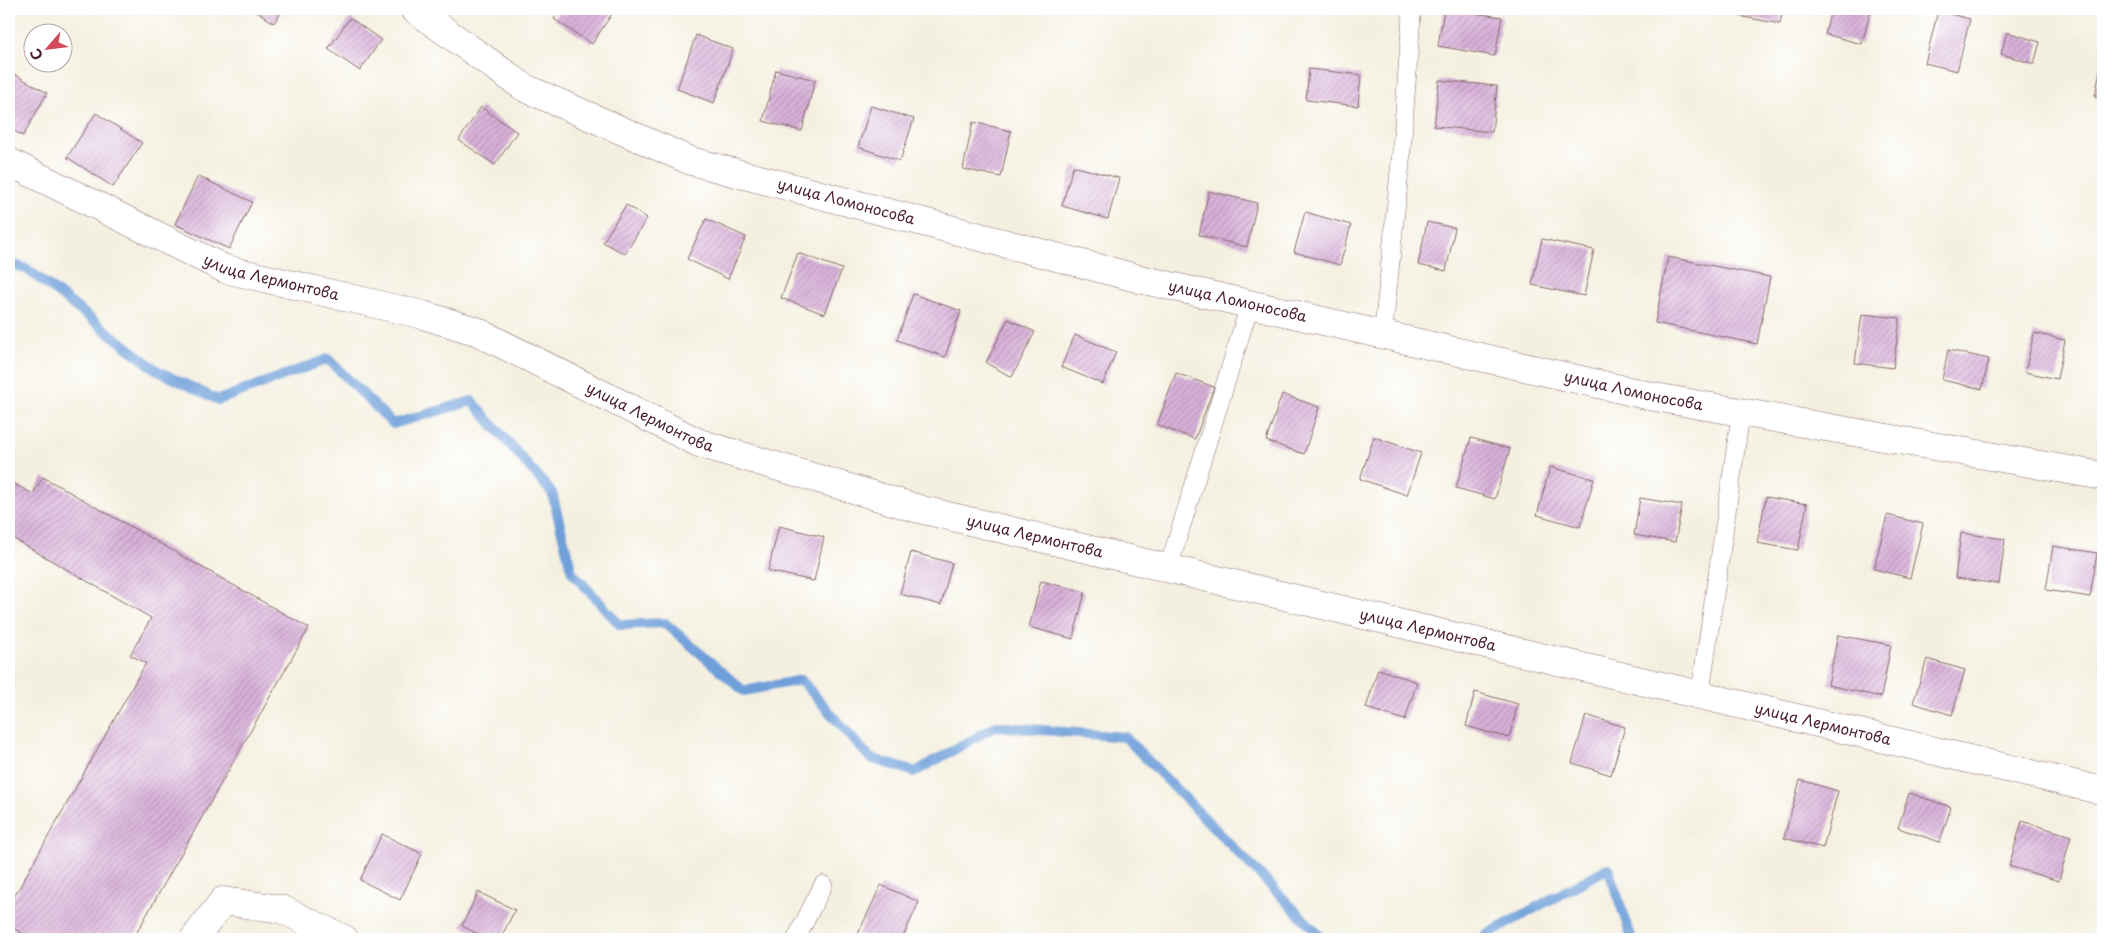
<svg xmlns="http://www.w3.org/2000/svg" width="2112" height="948" font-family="'Playpen Sans',sans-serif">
<defs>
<pattern id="building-hatch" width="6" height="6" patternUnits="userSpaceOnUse" patternTransform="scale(1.25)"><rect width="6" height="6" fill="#d9b2da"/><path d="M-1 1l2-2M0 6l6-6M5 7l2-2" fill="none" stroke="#b290b1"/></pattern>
</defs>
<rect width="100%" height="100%" fill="#fff"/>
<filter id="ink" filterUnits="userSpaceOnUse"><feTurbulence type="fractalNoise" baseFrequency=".02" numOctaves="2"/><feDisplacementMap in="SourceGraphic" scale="10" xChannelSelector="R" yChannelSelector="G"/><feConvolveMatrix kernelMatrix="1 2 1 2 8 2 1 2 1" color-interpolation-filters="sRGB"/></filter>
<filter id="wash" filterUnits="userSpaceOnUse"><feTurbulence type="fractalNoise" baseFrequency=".0096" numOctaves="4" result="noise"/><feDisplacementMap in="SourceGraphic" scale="20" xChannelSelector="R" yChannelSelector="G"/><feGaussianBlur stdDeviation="1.12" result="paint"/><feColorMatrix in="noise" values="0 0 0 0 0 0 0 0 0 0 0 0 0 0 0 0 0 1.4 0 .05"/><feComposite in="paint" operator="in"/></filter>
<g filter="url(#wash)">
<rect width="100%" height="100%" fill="#f4f0e0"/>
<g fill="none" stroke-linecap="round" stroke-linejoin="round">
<path stroke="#6e9fd9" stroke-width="10" d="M 9,263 L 27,269 L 158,371 L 218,400 L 328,359 L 393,424 L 472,401 L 552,493 L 572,572 L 620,625 L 665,623 L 744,691 L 801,680 L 870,758 L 915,772 L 996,726 L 1125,737 L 1323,939
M 1482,939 L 1486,935 L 1608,868 L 1632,939"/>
</g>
<g id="blocks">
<path fill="url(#building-hatch)" d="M 253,9 L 283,9 L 274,23 Z
M 561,9 L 615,9 L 592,44 L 554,19 Z
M 1444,9 L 1502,17 L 1495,56 L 1438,46 Z
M 1741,9 L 1783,9 L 1780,24 L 1739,16 Z
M 1831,9 L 1871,9 L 1862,44 L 1825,34 Z
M 1938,11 L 1970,19 L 1957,71 L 1925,63 Z
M 350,18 L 381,40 L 360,71 L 328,49 Z
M 2007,32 L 2040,42 L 2034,64 L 2001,54 Z
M 696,35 L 733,49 L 714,103 L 677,89 Z
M 2101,64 L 2103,65 L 2103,99 L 2095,97 Z
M 1309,69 L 1361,75 L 1358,106 L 1306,100 Z
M 776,70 L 815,80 L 802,131 L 763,121 Z
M 9,71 L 47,93 L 23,136 L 9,128 Z
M 1439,80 L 1497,86 L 1492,132 L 1434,126 Z
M 871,106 L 914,119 L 900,161 L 858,147 Z
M 481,107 L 517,132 L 495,165 L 459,140 Z
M 96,113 L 142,143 L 113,187 L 67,157 Z
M 973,122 L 1011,131 L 1001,177 L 963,169 Z
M 1073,166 L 1119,178 L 1108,219 L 1062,206 Z
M 198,176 L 252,202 L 229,249 L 175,224 Z
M 1209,191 L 1257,203 L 1247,247 L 1199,235 Z
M 626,205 L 647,218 L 625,254 L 603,242 Z
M 1305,212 L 1351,225 L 1340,265 L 1294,252 Z
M 706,219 L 746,237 L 728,279 L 687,259 Z
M 1427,222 L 1455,228 L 1446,271 L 1418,265 Z
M 1542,239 L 1594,250 L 1584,296 L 1532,285 Z
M 798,253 L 842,269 L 825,314 L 781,298 Z
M 1668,257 L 1770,277 L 1757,344 L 1655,323 Z
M 913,294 L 961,311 L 945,357 L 897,340 Z
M 1862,314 L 1900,318 L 1893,368 L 1855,363 Z
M 1008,319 L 1035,332 L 1012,377 L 986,363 Z
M 2034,333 L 2065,340 L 2057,379 L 2025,372 Z
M 1075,335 L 1116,352 L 1103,384 L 1061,367 Z
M 1948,350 L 1989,359 L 1982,389 L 1942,380 Z
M 1176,373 L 1214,387 L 1195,439 L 1157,425 Z
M 1282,394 L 1319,407 L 1304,454 L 1266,441 Z
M 1374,437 L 1421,453 L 1407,495 L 1360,479 Z
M 1471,438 L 1510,449 L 1495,499 L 1456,488 Z
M 1550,467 L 1594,479 L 1580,527 L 1537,515 Z
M 43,477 L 309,628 L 133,939 L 32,939 L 9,926 L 9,906 L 146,663 L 130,655 L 151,618 L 9,536 L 9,481 L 33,494 Z
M 1766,497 L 1807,504 L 1798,550 L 1757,543 Z
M 1640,498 L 1682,505 L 1675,542 L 1634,535 Z
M 1887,515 L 1923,524 L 1910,578 L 1874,569 Z
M 779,526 L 824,537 L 814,581 L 768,571 Z
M 1961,533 L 2005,539 L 1999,584 L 1955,578 Z
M 2053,546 L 2097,553 L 2090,597 L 2046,590 Z
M 911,552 L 952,563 L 941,605 L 900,594 Z
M 1041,581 L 1085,592 L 1073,639 L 1029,627 Z
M 1838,635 L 1891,645 L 1881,697 L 1828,685 Z
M 1927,659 L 1965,670 L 1952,715 L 1913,703 Z
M 1378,669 L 1417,682 L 1405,720 L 1366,708 Z
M 1475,692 L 1518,704 L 1509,738 L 1466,726 Z
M 1586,715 L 1625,727 L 1611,775 L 1572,763 Z
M 1800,780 L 1838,791 L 1823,848 L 1784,838 Z
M 1909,793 L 1951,807 L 1940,842 L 1898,828 Z
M 2022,821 L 2071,836 L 2059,881 L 2009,866 Z
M 382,834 L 422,854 L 400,900 L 360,880 Z
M 881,885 L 919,902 L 902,939 L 869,939 L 858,934 Z
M 478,892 L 515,910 L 500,939 L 488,939 L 462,926 Z
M 560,935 L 571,939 L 558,939 Z"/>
</g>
</g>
<g filter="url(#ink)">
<use href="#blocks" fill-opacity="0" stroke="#86686a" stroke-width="1"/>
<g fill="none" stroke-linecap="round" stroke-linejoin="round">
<g stroke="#86686a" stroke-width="19">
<path id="lane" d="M 1383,335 L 1401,157 L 1412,9
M 1168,569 L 1250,304
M 1700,695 L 1741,412
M 796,939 L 823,885"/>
</g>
<g stroke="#86686a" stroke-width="29">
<g id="street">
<path id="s1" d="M 9,162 L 225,269 L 423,315 L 476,331 L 699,443 L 919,509 L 2103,791"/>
<path d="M 194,939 L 223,901 L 281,909 L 344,939"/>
</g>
</g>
<g stroke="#86686a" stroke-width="29">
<g id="secondary">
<path id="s2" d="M 414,9 L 525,88 L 691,161 L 1140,279 L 1655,397 L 2103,476"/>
</g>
</g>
<use href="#lane" stroke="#fff" stroke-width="18"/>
<use href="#street" stroke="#fff" stroke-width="28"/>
<use href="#secondary" stroke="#fff" stroke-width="28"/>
</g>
</g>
<g text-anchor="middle" stroke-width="4.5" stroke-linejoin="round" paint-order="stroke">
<g font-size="15" fill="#4a1f2b" stroke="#fff">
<text dy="5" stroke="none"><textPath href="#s2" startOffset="478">улица Ломоносова</textPath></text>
<text dy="5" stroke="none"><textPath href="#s1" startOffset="288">улица Лермонтова</textPath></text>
<text dy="5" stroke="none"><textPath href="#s2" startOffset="882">улица Ломоносова</textPath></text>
<text dy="5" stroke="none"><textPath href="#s2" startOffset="1288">улица Ломоносова</textPath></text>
<text dy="5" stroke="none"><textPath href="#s1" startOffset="694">улица Лермонтова</textPath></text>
<text dy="5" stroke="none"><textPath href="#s1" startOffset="1098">улица Лермонтова</textPath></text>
<text dy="5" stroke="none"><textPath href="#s1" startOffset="1502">улица Лермонтова</textPath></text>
<text dy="5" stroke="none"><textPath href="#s1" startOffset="1908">улица Лермонтова</textPath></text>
</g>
</g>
<rect width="2112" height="948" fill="none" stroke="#fff" stroke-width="30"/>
<g transform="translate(48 48) rotate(242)"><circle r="24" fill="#ffffff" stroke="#b7a5aa"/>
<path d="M0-4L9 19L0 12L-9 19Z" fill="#d1495b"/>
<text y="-8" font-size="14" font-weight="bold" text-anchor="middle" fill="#4a1f2b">С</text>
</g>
</svg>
